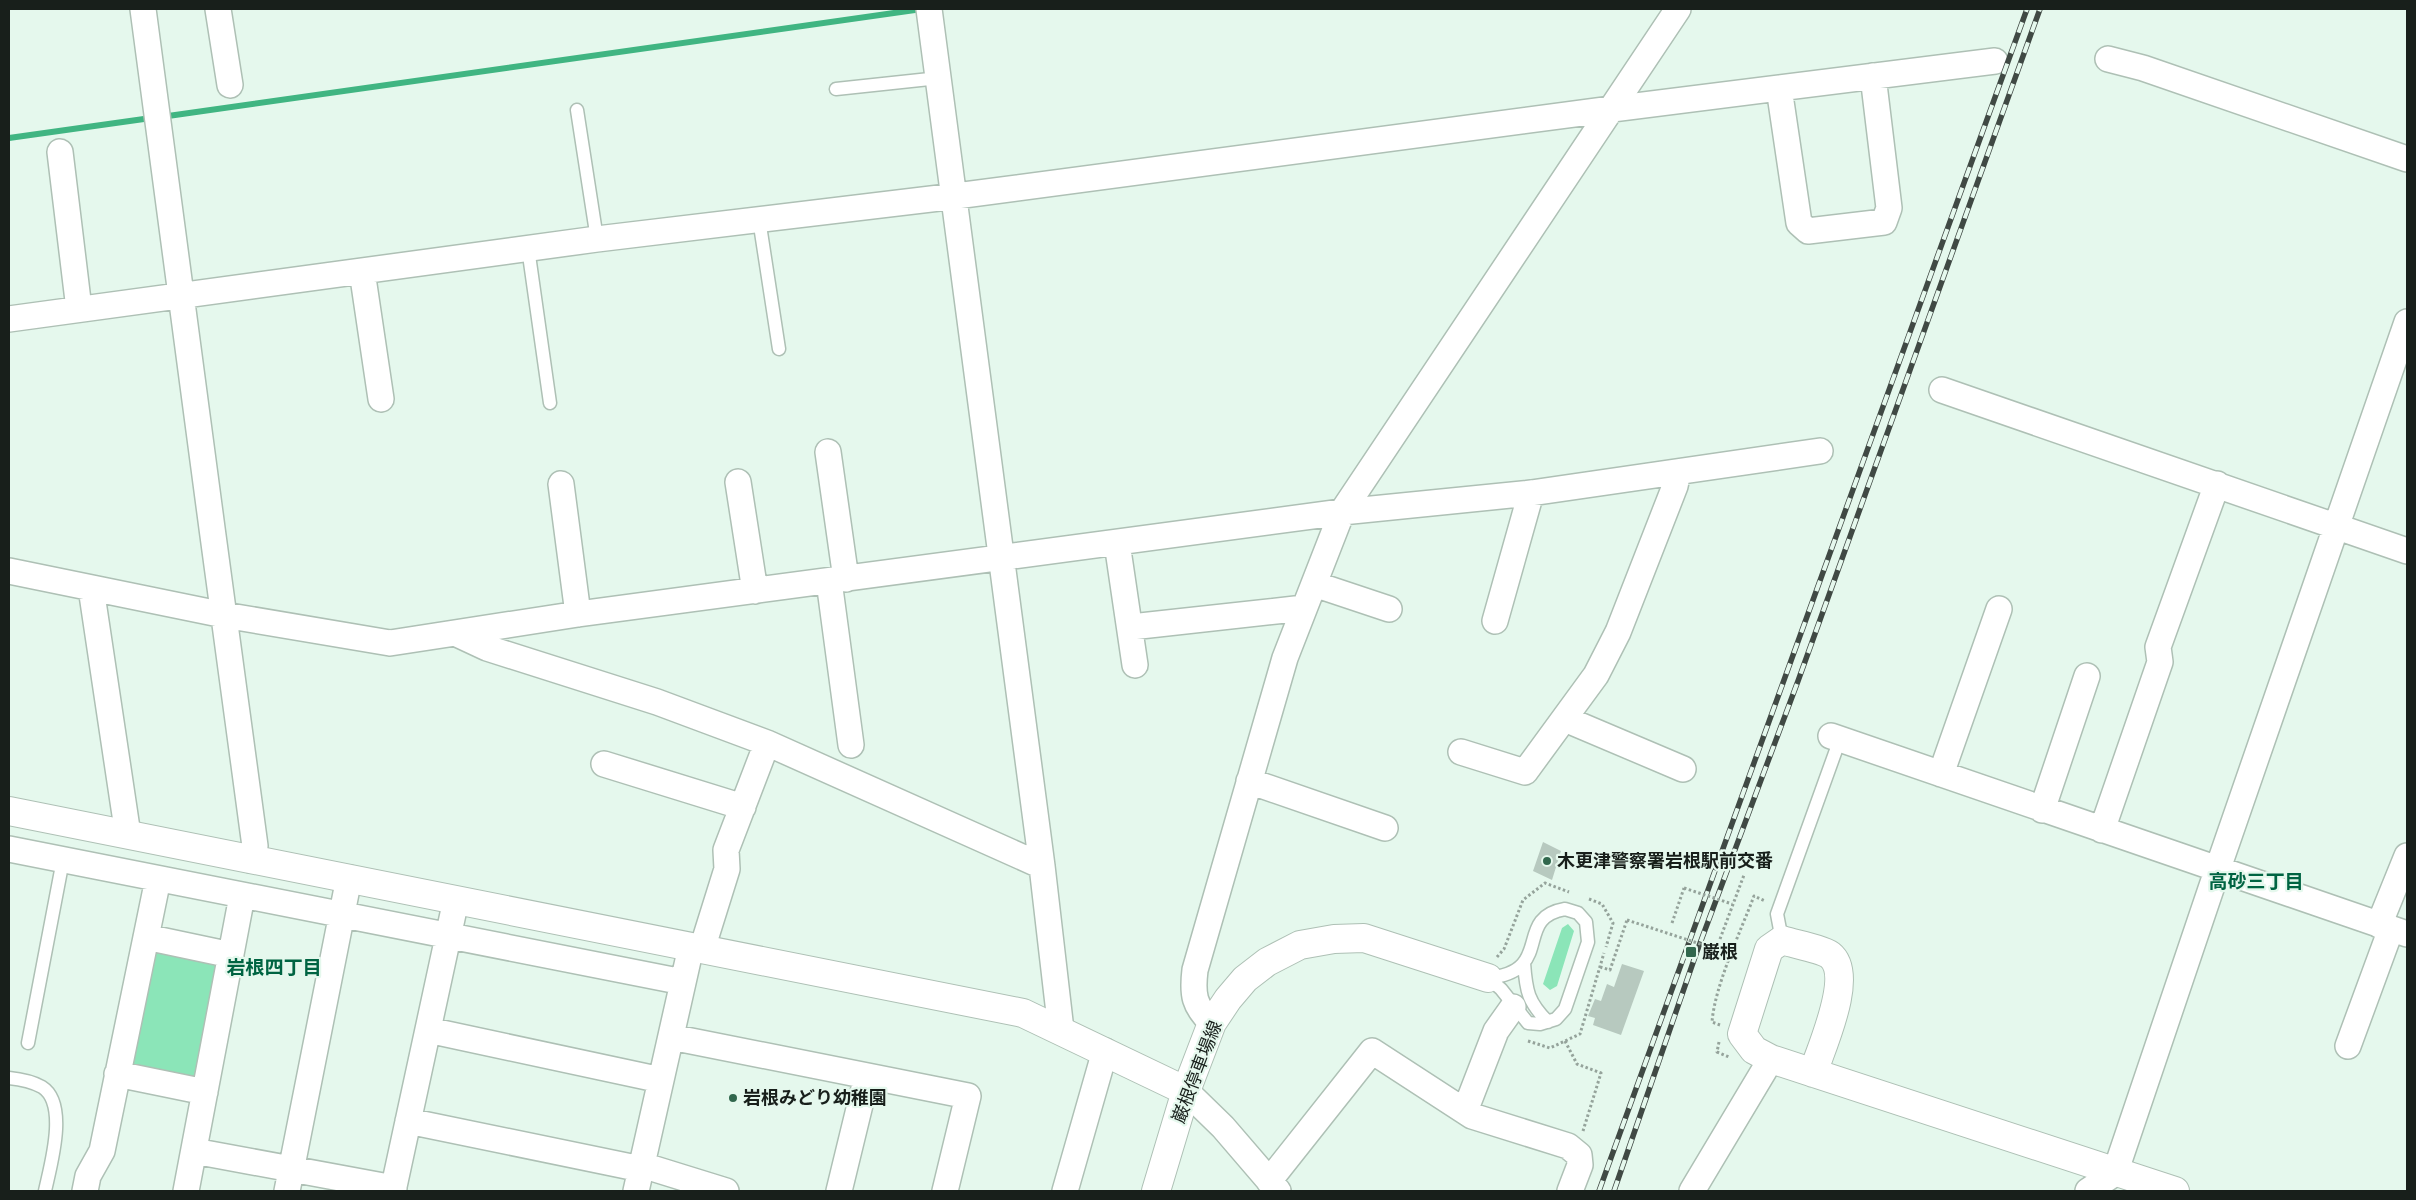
<svg xmlns="http://www.w3.org/2000/svg" width="2416" height="1200" font-family="'Golos Text','Noto Sans JP',sans-serif">
<rect width="100%" height="100%" fill="#e5f8ed"/>
<path fill="#8be5b8" d="M 1568,924 L 1574,931 L 1557,986 L 1550,990 L 1543,984 L 1562,928 Z
M 148,940 L 229,958 L 203,1088 L 121,1072 Z"/>
<g fill="none" stroke-linecap="round" stroke-linejoin="round">
<path stroke="#40b582" stroke-width="6" d="M 161,117 L 922,9
M 9,138 L 151,118"/>
</g>
<path fill="#b7c9bf" d="M 1543,842 L 1561,851 L 1552,880 L 1533,871 Z
M 1622,964 L 1644,971 L 1621,1035 L 1593,1025 L 1595,1018 L 1588,1016 L 1595,999 L 1601,1001 L 1607,984 L 1614,987 Z"/>
<g fill="none" stroke-linecap="round" stroke-linejoin="round">
<g stroke="#aec0b5" stroke-width="15">
<path id="lane" d="M 836,89 L 939,78
M 577,110 L 597,239
M 759,219 L 779,349
M 528,248 L 550,403
M 1565,909 L 1578,913 L 1586,922 L 1588,942 L 1565,1009 L 1556,1019 L 1540,1024 L 1528,1023 L 1501,989 L 1488,978 C 1556,971 1512,918 1565,909 Z
M 1782,940 L 1777,914 L 1840,739
M 1524,963 C 1526,991 1528,1002 1548,1022
M 28,1043 L 63,860
M 9,1078 C 19,1079 33,1082 42,1087 C 69,1104 50,1167 45,1191"/>
</g>
<g stroke="#aec0b5" stroke-width="28">
<path id="street" d="M 143,9 C 178,288 218,567 255,846 L 251,860
M 218,9 L 230,85
M 929,9 L 1042,866 L 1061,1030
M 2108,59 L 2143,68 L 2407,159
M 1779,88 L 1799,223 L 1808,231 L 1884,222 L 1889,208 L 1873,76
M 60,152 L 79,309
M 362,271 L 381,399
M 9,319 L 597,239 L 956,196 L 1612,109 L 1995,61
M 1942,390 L 2407,551
M 828,452 L 846,579
M 738,482 L 755,591
M 561,484 L 578,614
M 1117,543 L 1135,665
M 9,571 L 224,615 L 390,643 L 578,614 L 1342,512 L 1531,493 L 1820,451
M 829,581 L 851,745
M 1314,584 L 1389,609
M 91,588 L 128,835
M 1495,621 L 1531,493
M 1131,627 L 1304,608
M 457,634 L 487,648 L 657,702 L 767,743 L 1042,866
M 1565,719 L 1683,769
M 1831,736 L 2407,934
M 1461,752 L 1525,772 L 1596,675 L 1618,632 L 1675,486 L 1678,472
M 604,764 L 743,807
M 1941,774 L 1999,609
M 1249,781 L 1385,828
M 2042,810 L 2087,676
M 2102,830 L 2160,662 L 2158,647 L 2217,484
M 9,849 L 683,982
M 2379,925 L 2407,856
M 146,937 L 231,955
M 702,949 L 727,869 L 726,850 L 767,743
M 1212,1023 C 1194,1006 1192,995 1195,970 L 1285,658 L 1342,512 L 1678,9
M 428,1030 L 661,1080
M 671,1037 L 968,1096 L 945,1191
M 2348,1046 L 2391,929
M 117,1074 L 205,1092
M 1186,1091 L 1223,1127 L 1278,1191
M 1465,1111 L 1496,1031 L 1513,1007
M 408,1121 L 641,1169
M 194,1151 L 394,1188
M 642,1165 L 726,1191
M 1269,1181 L 1372,1051 L 1472,1116 L 1568,1146 L 1579,1155 L 1580,1165 L 1570,1191
M 85,1191 L 88,1176 L 102,1151 L 158,879
M 186,1191 L 242,896
M 287,1191 L 349,878
M 393,1191 L 456,900
M 636,1191 L 691,947
M 839,1191 L 867,1076
M 1065,1191 L 1105,1051
M 1692,1191 L 1771,1059
M 2088,1191 L 2115,1173 L 2217,871 L 2407,322"/>
</g>
<g stroke="#aec0b5" stroke-width="30">
<path id="secondary" d="M 9,811 L 1023,1013 L 1186,1091
M 1813,1073 C 1821,1048 1855,975 1830,955 C 1822,949 1794,944 1782,940 L 1769,949 L 1742,1034 L 1754,1050 L 1771,1059 L 2175,1191
M 1156,1191 L 1186,1091 L 1212,1023 L 1228,999 L 1245,979 L 1267,962 L 1300,945 L 1334,939 L 1364,938 L 1488,978"/>
</g>
<path stroke="#95a39b" stroke-width="3" stroke-dasharray="2.5 2.5" stroke-linecap="butt" d="M 1589,899 L 1602,904 L 1613,923 L 1606,947
M 1672,923 L 1684,888
M 1720,939 L 1744,875
M 1497,957 L 1504,949 L 1523,900 L 1545,883 L 1569,892
M 1600,967 L 1610,970 L 1627,920
M 1720,1025 L 1712,1022 C 1715,985 1740,933 1754,896 L 1765,901
M 1528,1041 L 1550,1048 L 1580,1034 L 1604,953
M 1565,1041 L 1577,1064 L 1601,1073 L 1583,1131
M 1719,1042 L 1717,1052 L 1729,1057"/>
<use href="#lane" stroke="#fff" stroke-width="12"/>
<use href="#street" stroke="#fff" stroke-width="25"/>
<use href="#secondary" stroke="#fff" stroke-width="28"/>
<g stroke="#404944" stroke-width="5.5">
<path id="rail" d="M 1599,1191 L 2027,9
M 1614,1191 L 1696,954 L 1798,681 L 2040,9"/>
</g>
<use href="#rail" stroke="#e5f8ed" stroke-width="4" stroke-dasharray="11" stroke-linecap="butt"/>
<path stroke="#95a39b" stroke-width="3" stroke-dasharray="2.5 2.5" stroke-linecap="butt" d="M 1684,888 L 1732,904
M 1627,920 L 1731,954"/>
</g>
<g fill="#31674d" stroke="#e5f8ed" stroke-width="2">
<circle cx="1547" cy="861" r="5"/>
<rect x="1685" y="946" width="12" height="12" rx="2.5"/>
<circle cx="733" cy="1098" r="5"/>
</g>
<g text-anchor="middle" stroke-width="4.5" stroke-linejoin="round" paint-order="stroke">
<g font-size="18" font-weight="bold" fill="#181f1b" stroke="#e5f8ed" text-anchor="start">
<text x="1557" y="867">木更津警察署岩根駅前交番</text>
<text x="1702" y="958">巌根</text>
<text x="743" y="1104">岩根みどり幼稚園</text>
</g>
<g font-size="18" fill="#181f1b" stroke="#e5f8ed">
<text transform="translate(1197 1072) rotate(-69)" y="6">巌根停車場線</text>
</g>
<g font-size="19" font-weight="bold" fill="#006442" stroke="#e5f8ed">
<text x="2256" y="888">高砂三丁目</text>
<text x="274" y="974">岩根四丁目</text>
</g>
</g>
<rect width="2416" height="1200" fill="none" stroke="#181f1b" stroke-width="20"/>
</svg>
